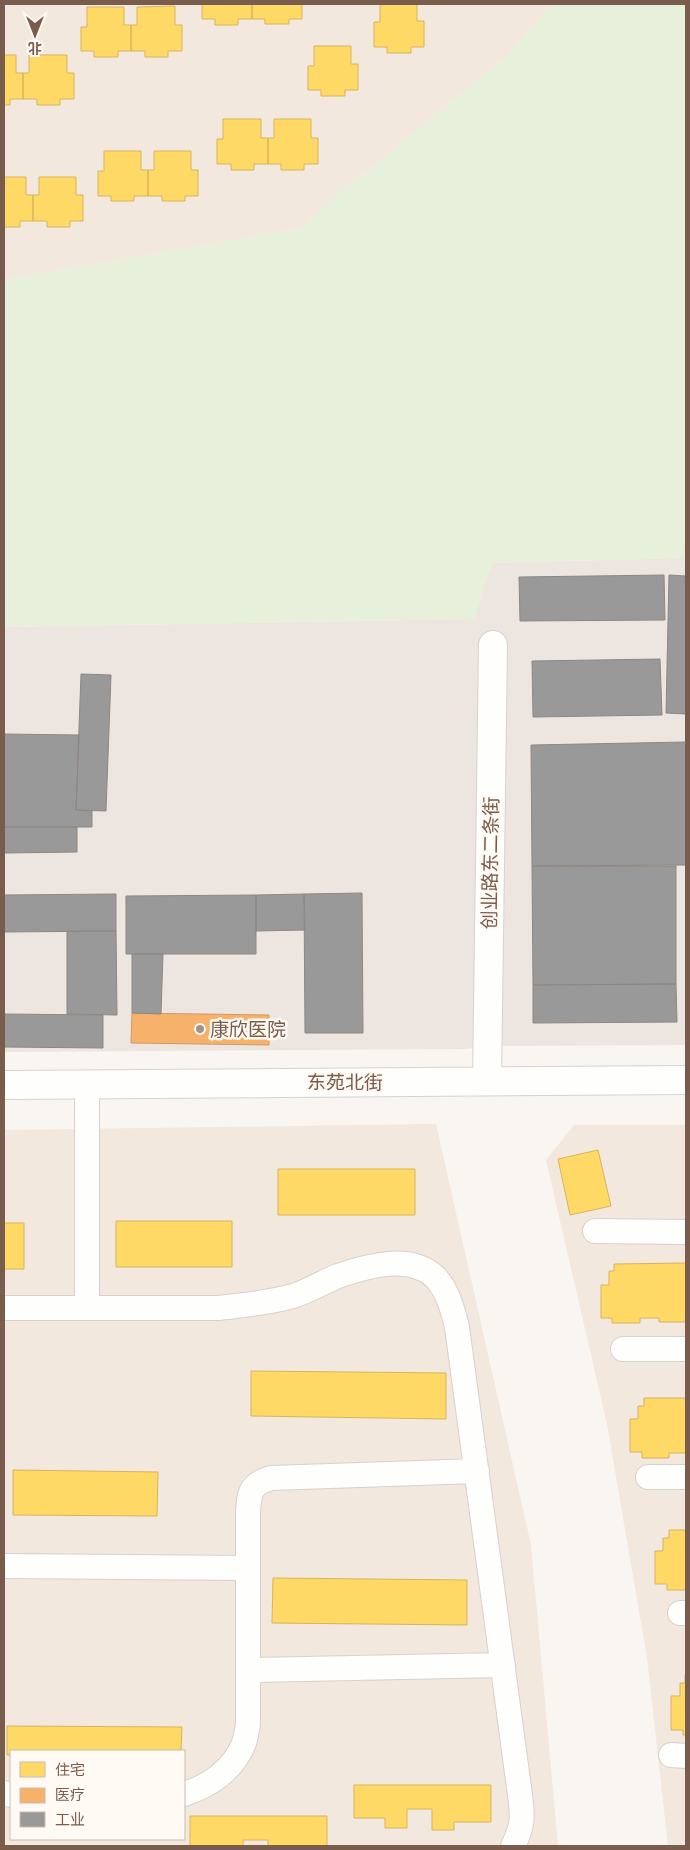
<svg xmlns="http://www.w3.org/2000/svg" width="690" height="1850" font-family="'Exo 2','Noto Sans SC',sans-serif">
<rect width="100%" height="100%" fill="#f9f5f0"/>
<path fill="#f2e8de" fill-rule="evenodd" d="M 4,4 L 552,4 L 509,54 L 333,199 L 301,228 L 4,280 Z
M 436,1124 L 531,1545 L 558,1846 L 4,1846 L 4,1130 ZM 11,1751 L 184,1751 L 184,1839 L 11,1839 Z
M 574,1125 L 686,1125 L 686,1846 L 668,1846 L 647,1658 L 607,1424 L 546,1160 Z"/>
<path fill="#ede5e0" d="M 686,537 L 686,1045 L 504,1046 L 463,1049 L 4,1052 L 4,627 L 474,619 L 492,563 L 680,558 Z"/>
<path fill="#e7f0db" d="M 552,4 L 686,4 L 686,537 L 681,558 L 493,563 L 474,619 L 4,627 L 4,280 L 301,228 L 333,199 L 509,54 Z"/>
<path fill="#ffd966" stroke="#d7b45e" d="M 202,4 L 252,4 L 252,19 L 238,19 L 238,25 L 215,25 L 215,19 L 202,19 Z
M 252,4 L 302,4 L 302,19 L 289,19 L 289,24 L 265,24 L 265,19 L 252,19 Z
M 380,4 L 417,4 L 417,21 L 424,21 L 424,47 L 411,47 L 411,53 L 387,53 L 387,47 L 374,47 L 374,22 L 380,22 Z
M 175,6 L 175,25 L 182,25 L 182,51 L 168,51 L 168,57 L 145,57 L 145,51 L 131,51 L 131,25 L 137,25 L 137,7 Z
M 87,7 L 124,7 L 124,25 L 131,25 L 131,51 L 118,51 L 118,57 L 94,57 L 94,51 L 81,51 L 81,27 L 87,27 Z
M 314,46 L 351,46 L 351,64 L 358,64 L 358,90 L 345,90 L 345,96 L 321,96 L 321,90 L 308,90 L 308,66 L 314,66 Z
M 4,55 L 16,55 L 16,73 L 23,73 L 23,99 L 10,99 L 10,105 L 4,105 Z
M 29,55 L 67,55 L 67,73 L 74,73 L 74,99 L 60,99 L 60,105 L 37,105 L 37,99 L 23,99 L 23,73 L 29,73 Z
M 223,119 L 261,119 L 261,138 L 268,138 L 268,164 L 254,164 L 254,170 L 231,170 L 231,164 L 217,164 L 217,139 L 223,139 Z
M 274,119 L 311,119 L 311,138 L 318,138 L 318,164 L 304,164 L 304,170 L 281,170 L 281,164 L 268,164 L 268,138 L 274,138 Z
M 104,151 L 141,151 L 141,170 L 148,170 L 148,196 L 134,196 L 134,201 L 111,201 L 111,196 L 98,196 L 98,171 L 104,171 Z
M 154,151 L 191,151 L 191,170 L 198,170 L 198,196 L 185,196 L 185,201 L 162,201 L 162,196 L 148,196 L 148,170 L 154,170 Z
M 4,177 L 26,177 L 26,195 L 33,195 L 33,221 L 20,221 L 20,227 L 4,227 Z
M 39,177 L 76,177 L 76,195 L 83,195 L 83,221 L 70,221 L 70,227 L 47,227 L 47,221 L 33,221 L 33,195 L 39,195 Z
M 598,1150 L 611,1206 L 570,1215 L 558,1159 Z
M 278,1169 L 415,1169 L 415,1215 L 278,1215 Z
M 116,1221 L 232,1221 L 232,1267 L 116,1267 Z
M 4,1223 L 24,1223 L 24,1269 L 4,1269 Z
M 686,1263 L 686,1322 L 659,1322 L 659,1318 L 640,1318 L 640,1323 L 612,1323 L 612,1318 L 601,1318 L 601,1285 L 609,1285 L 609,1271 L 614,1271 L 614,1264 Z
M 251,1371 L 446,1373 L 446,1419 L 251,1416 Z
M 644,1398 L 686,1398 L 686,1453 L 669,1453 L 669,1458 L 642,1458 L 642,1452 L 630,1452 L 630,1419 L 638,1419 L 638,1406 L 644,1406 Z
M 13,1470 L 158,1472 L 157,1516 L 13,1515 Z
M 669,1530 L 686,1530 L 686,1590 L 667,1590 L 667,1584 L 655,1584 L 655,1551 L 663,1551 L 663,1538 L 669,1538 Z
M 273,1578 L 467,1580 L 467,1625 L 272,1623 Z
M 685,1675 L 686,1675 L 686,1735 L 683,1735 L 683,1730 L 671,1730 L 671,1696 L 680,1696 L 680,1683 L 685,1683 Z
M 7,1726 L 182,1727 L 181,1751 L 11,1751 L 11,1755 L 7,1755 Z
M 354,1785 L 491,1785 L 491,1822 L 454,1822 L 454,1830 L 432,1830 L 432,1809 L 407,1809 L 407,1828 L 385,1828 L 385,1818 L 354,1818 Z
M 190,1816 L 327,1816 L 327,1846 L 268,1846 L 268,1840 L 243,1840 L 243,1846 L 190,1846 Z"/>
<path fill="#f6b26b" stroke="#d19862" d="M 132,1013 L 269,1015 L 269,1045 L 131,1043 Z"/>
<path fill="#999" stroke="#908782" d="M 664,575 L 665,620 L 520,621 L 519,577 Z
M 669,575 L 686,576 L 686,714 L 666,713 Z
M 660,659 L 662,715 L 533,717 L 532,661 Z
M 81,674 L 111,675 L 106,811 L 76,810 Z
M 4,734 L 79,735 L 76,810 L 92,811 L 92,827 L 4,827 Z
M 686,742 L 686,865 L 532,866 L 531,745 Z
M 4,827 L 77,827 L 77,852 L 4,853 Z
M 532,866 L 676,866 L 676,984 L 533,985 Z
M 362,893 L 363,1033 L 305,1033 L 304,894 Z
M 116,894 L 116,931 L 4,932 L 4,895 Z
M 304,894 L 305,930 L 256,931 L 256,895 Z
M 256,895 L 256,954 L 126,954 L 126,896 Z
M 67,931 L 116,931 L 117,1015 L 67,1014 Z
M 132,954 L 163,954 L 161,1014 L 132,1013 Z
M 676,984 L 677,1022 L 533,1023 L 533,985 Z
M 4,1014 L 103,1015 L 103,1048 L 4,1047 Z"/>
<g fill="none" stroke-linecap="round" stroke-linejoin="round">
<g stroke="#d7d1cb" stroke-width="26">
<path id="street" d="M 87,1084 L 87,1308
M 595,1231 L 686,1232
M 4,1308 L 218,1308 C 243,1305 269,1303 293,1296 C 309,1291 323,1282 338,1276 C 367,1266 411,1253 436,1278 C 448,1291 453,1311 457,1327 L 520,1795 C 523,1817 523,1826 513,1846
M 623,1349 L 686,1349
M 648,1477 L 686,1477
M 4,1566 L 248,1568
M 680,1613 L 686,1613
M 248,1670 L 503,1665
M 671,1755 L 686,1756
M 4,1793 L 11,1795
M 184,1794 C 210,1786 234,1769 244,1743 C 246,1737 247,1730 248,1724 L 248,1513 C 249,1493 250,1484 271,1478 L 477,1471"/>
</g>
<g stroke="#d9d2cb" stroke-width="30">
<path id="secondary" d="M 487,1081 L 493,645
M 4,1085 L 686,1080"/>
</g>
<use href="#street" stroke="#fefefd" stroke-width="24"/>
<use href="#secondary" stroke="#fefefd" stroke-width="28"/>
</g>
<circle fill="#a69286" stroke="#fffaf3" stroke-width="2" cx="200" cy="1029" r="5"/>
<g text-anchor="middle" stroke-width="5" stroke-linejoin="round" paint-order="stroke">
<g font-size="19" fill="#7a5c4d" stroke="#fffaf3">
<text transform="translate(490 863) rotate(-89)" y="7">创业路东二条街</text>
<text x="345" y="1089">东苑北街</text>
</g>
<g font-size="19" fill="#7a5c4d" stroke="#fffaf3" text-anchor="start">
<text x="210" y="1036">康欣医院</text>
</g>
</g>
<rect width="690" height="1850" fill="none" stroke="#7a5c4d" stroke-width="10"/>
<rect x="10" y="1750" width="175" height="90" fill="#fffaf3" stroke="#cabbb1"/>
<rect x="20" y="1762" width="25" height="15" fill="#ffd966" stroke="#cabbb1"/>
<text x="55" y="1775" font-size="15" fill="#7a5c4d">住宅</text>
<rect x="20" y="1788" width="25" height="15" fill="#f6b26b" stroke="#cabbb1"/>
<text x="55" y="1800" font-size="15" fill="#7a5c4d">医疗</text>
<rect x="20" y="1812" width="25" height="15" fill="#999999" stroke="#cabbb1"/>
<text x="55" y="1825" font-size="15" fill="#7a5c4d">工业</text>
<g transform="translate(35 35) rotate(180)" stroke="#fffaf3" stroke-width="4" paint-order="stroke">
<path d="M0-4L9 19L0 12L-9 19Z" fill="#7a5c4d"/>
<text y="-8" font-size="14" font-weight="bold" text-anchor="middle" fill="#7a5c4d">北</text>
</g>
</svg>
